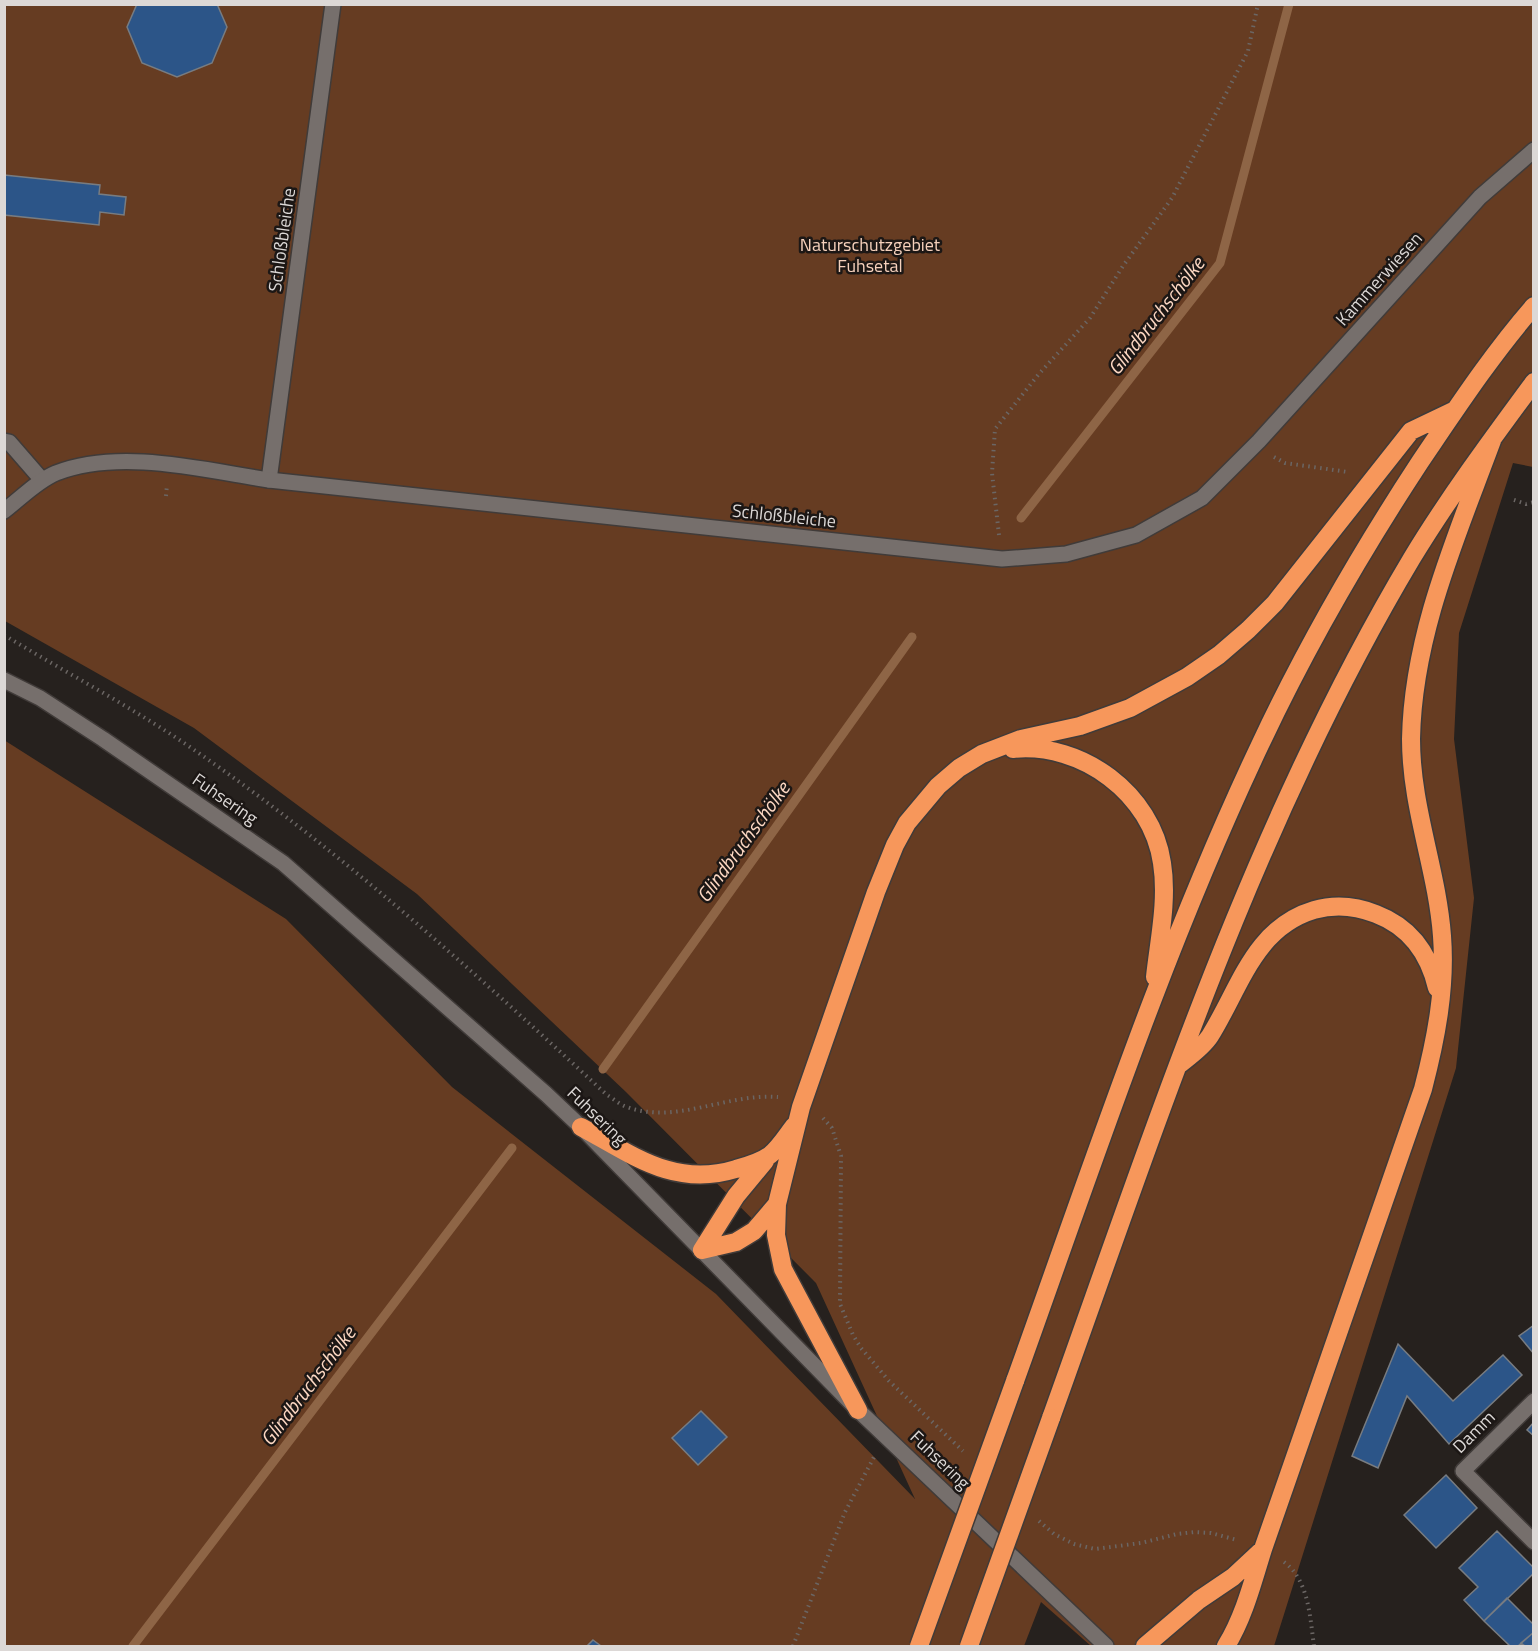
<svg xmlns="http://www.w3.org/2000/svg" width="1538" height="1651" font-family="'Titillium Web',sans-serif">
<rect width="100%" height="100%" fill="#26211e"/>
<path fill="#663c22" d="M 5,5 L 1533,5 L 1533,467 L 1513,463 L 1459,633 L 1454,739 L 1474,898 L 1456,1068 L 1274,1646 L 1091,1646 L 1041,1602 L 1024,1646 L 5,1646 L 4,740 L 286,919 L 452,1087 L 716,1294 L 915,1499 L 816,1283 L 626,1092 L 417,894 L 194,728 L 5,621 Z"/>
<g fill="none" stroke-linecap="round" stroke-linejoin="round">
<path stroke="#8e6546" stroke-width="9" d="M 1021,518 L 1220,263 L 1289,4
M 603,1069 L 912,637
M 133,1646 L 512,1148"/>
</g>
<path fill="#2c5588" stroke="#787c81" stroke-width="1.5" d="M 137,4 L 217,4 L 227,27 L 212,63 L 177,77 L 142,63 L 127,27 Z
M 4,175 L 100,185 L 99,194 L 126,197 L 124,215 L 100,212 L 99,225 L 4,215 Z
M 1534,1325 L 1534,1354 L 1519,1336 Z
M 1398,1344 L 1453,1401 L 1503,1355 L 1522,1375 L 1449,1444 L 1407,1396 L 1378,1468 L 1352,1456 Z
M 701,1411 L 727,1437 L 698,1465 L 672,1438 Z
M 1534,1422 L 1534,1436 L 1527,1430 Z
M 1446,1475 L 1477,1508 L 1436,1548 L 1404,1515 Z
M 1497,1531 L 1534,1568 L 1534,1573 L 1484,1621 L 1464,1600 L 1478,1587 L 1459,1568 Z
M 1507,1598 L 1534,1625 L 1534,1632 L 1518,1646 L 1510,1646 L 1484,1621 Z
M 1534,1632 L 1534,1646 L 1525,1646 L 1521,1643 Z
M 593,1640 L 601,1646 L 587,1646 Z"/>
<g fill="none" stroke-linecap="round" stroke-linejoin="round">
<g stroke="#403b39" stroke-width="18">
<path id="lane" d="M 4,441 L 9,442 L 42,480
M 269,480 L 333,4
M 1534,1401 L 1463,1471 L 1534,1542"/>
</g>
<g stroke="#403b39" stroke-width="18">
<path id="street" d="M 4,511 C 21,498 37,481 56,473 C 120,448 204,470 269,480 L 1002,559 L 1066,554 L 1136,535 L 1202,498 L 1259,441 L 1480,197 L 1534,150"/>
</g>
<g stroke="#403b39" stroke-width="18">
<path id="secondary" d="M 4,680 L 40,698 L 103,739 L 283,863 L 546,1094 L 581,1127 L 858,1410 L 1106,1646"/>
</g>
<g stroke="#403b39" stroke-width="21">
<path id="highway" d="M 1013,749 C 1082,742 1152,794 1162,863 C 1168,900 1159,940 1155,977
M 1180,1064 C 1190,1056 1203,1047 1210,1036 C 1240,988 1254,928 1314,910 C 1335,904 1356,906 1376,914 C 1410,927 1429,954 1437,988
M 581,1127 C 633,1155 674,1188 736,1169 C 747,1166 761,1162 770,1155 C 779,1148 787,1135 794,1126
M 702,1250 L 736,1196 L 765,1161
M 702,1250 L 736,1242 L 754,1231 L 777,1204
M 1015,1381 C 1092,1167 1163,950 1260,745 C 1306,647 1361,552 1420,462 C 1456,409 1492,354 1534,306
M 858,1410 L 783,1269 L 776,1235 L 777,1204 L 801,1107 L 876,892 L 895,845 L 907,823 L 938,786 L 959,768 L 982,754 L 1021,739 L 1080,726 L 1130,708 L 1187,677 L 1219,655 L 1248,630 L 1275,603 L 1411,431 L 1455,410
M 1051,1418 C 1156,1126 1252,826 1412,558 C 1449,497 1492,439 1534,382
M 1145,1646 L 1199,1600 L 1233,1577 L 1262,1550
M 1226,1646 C 1244,1617 1253,1581 1263,1549 L 1423,1089 C 1436,1039 1446,988 1442,936 C 1437,869 1411,808 1411,739 C 1413,633 1457,536 1493,438"/>
</g>
<path stroke="#6b6664" stroke-width="4" stroke-dasharray="1.5 4.5" stroke-linecap="butt" d="M 1274,457 L 1285,463 L 1348,472
M 166,496 L 167,485
M 1514,500 L 1526,504 L 1534,502
M 999,535 L 992,473 L 995,429 L 1038,375 L 1090,318 L 1123,266 L 1172,198 L 1248,51 L 1258,4
M 4,635 C 65,672 128,705 187,745 C 338,848 473,971 607,1095 C 614,1099 620,1105 627,1107 C 676,1125 727,1093 778,1097
M 823,1118 L 832,1128 L 841,1156 L 840,1304 L 853,1335 L 861,1348 L 889,1381 L 963,1451
M 1039,1521 L 1054,1534 L 1074,1544 L 1095,1549 L 1141,1543 L 1177,1534 L 1195,1532 L 1211,1533 L 1237,1540
M 1284,1562 C 1309,1580 1310,1618 1314,1646
M 793,1646 L 845,1512 L 874,1457"/>
<use href="#lane" stroke="#766f6c" stroke-width="15"/>
<use href="#street" stroke="#766f6c" stroke-width="15"/>
<use href="#secondary" stroke="#766f6c" stroke-width="15"/>
<use href="#highway" stroke="#f7975b" stroke-width="18"/>
<g stroke="#403b39" stroke-width="21" stroke-linecap="butt">
<path id="highway-bridge" d="M 919,1646 L 1015,1381
M 969,1646 L 1051,1418"/>
</g>
<use href="#highway-bridge" stroke="#f7975b" stroke-width="18"/>
</g>
<g text-anchor="middle" stroke-width="5" stroke-linejoin="round" paint-order="stroke">
<g font-size="18" fill="#dcd8d6" stroke="#1c1715">
<text transform="translate(282 240) rotate(-82)" y="6">Schloßbleiche</text>
<text transform="translate(1379 279) rotate(-48)" y="6">Kammerwiesen</text>
<text transform="translate(784 516) rotate(6)" y="6">Schloßbleiche</text>
<text transform="translate(225 799) rotate(35)" y="6">Fuhsering</text>
<text transform="translate(597 1116) rotate(44)" y="6">Fuhsering</text>
<text transform="translate(1474 1432) rotate(-45)" y="6">Damm</text>
<text transform="translate(940 1460) rotate(44)" y="6">Fuhsering</text>
</g>
<g font-size="18" fill="#f6d1bc" stroke="#1c1715">
<text x="870" y="251">Naturschutzgebiet<tspan x="870" dy="21">Fuhsetal</tspan></text>
</g>
<g font-size="20" font-style="italic" fill="#fdd8c3" stroke="#1c1715">
<text transform="translate(1156 316) rotate(-52)" y="7">Glindbruchschölke</text>
<text transform="translate(743 842) rotate(-54)" y="7">Glindbruchschölke</text>
<text transform="translate(308 1386) rotate(-53)" y="7">Glindbruchschölke</text>
</g>
</g>
<rect width="1538" height="1651" fill="none" stroke="#dcd8d6" stroke-width="12"/>
</svg>
